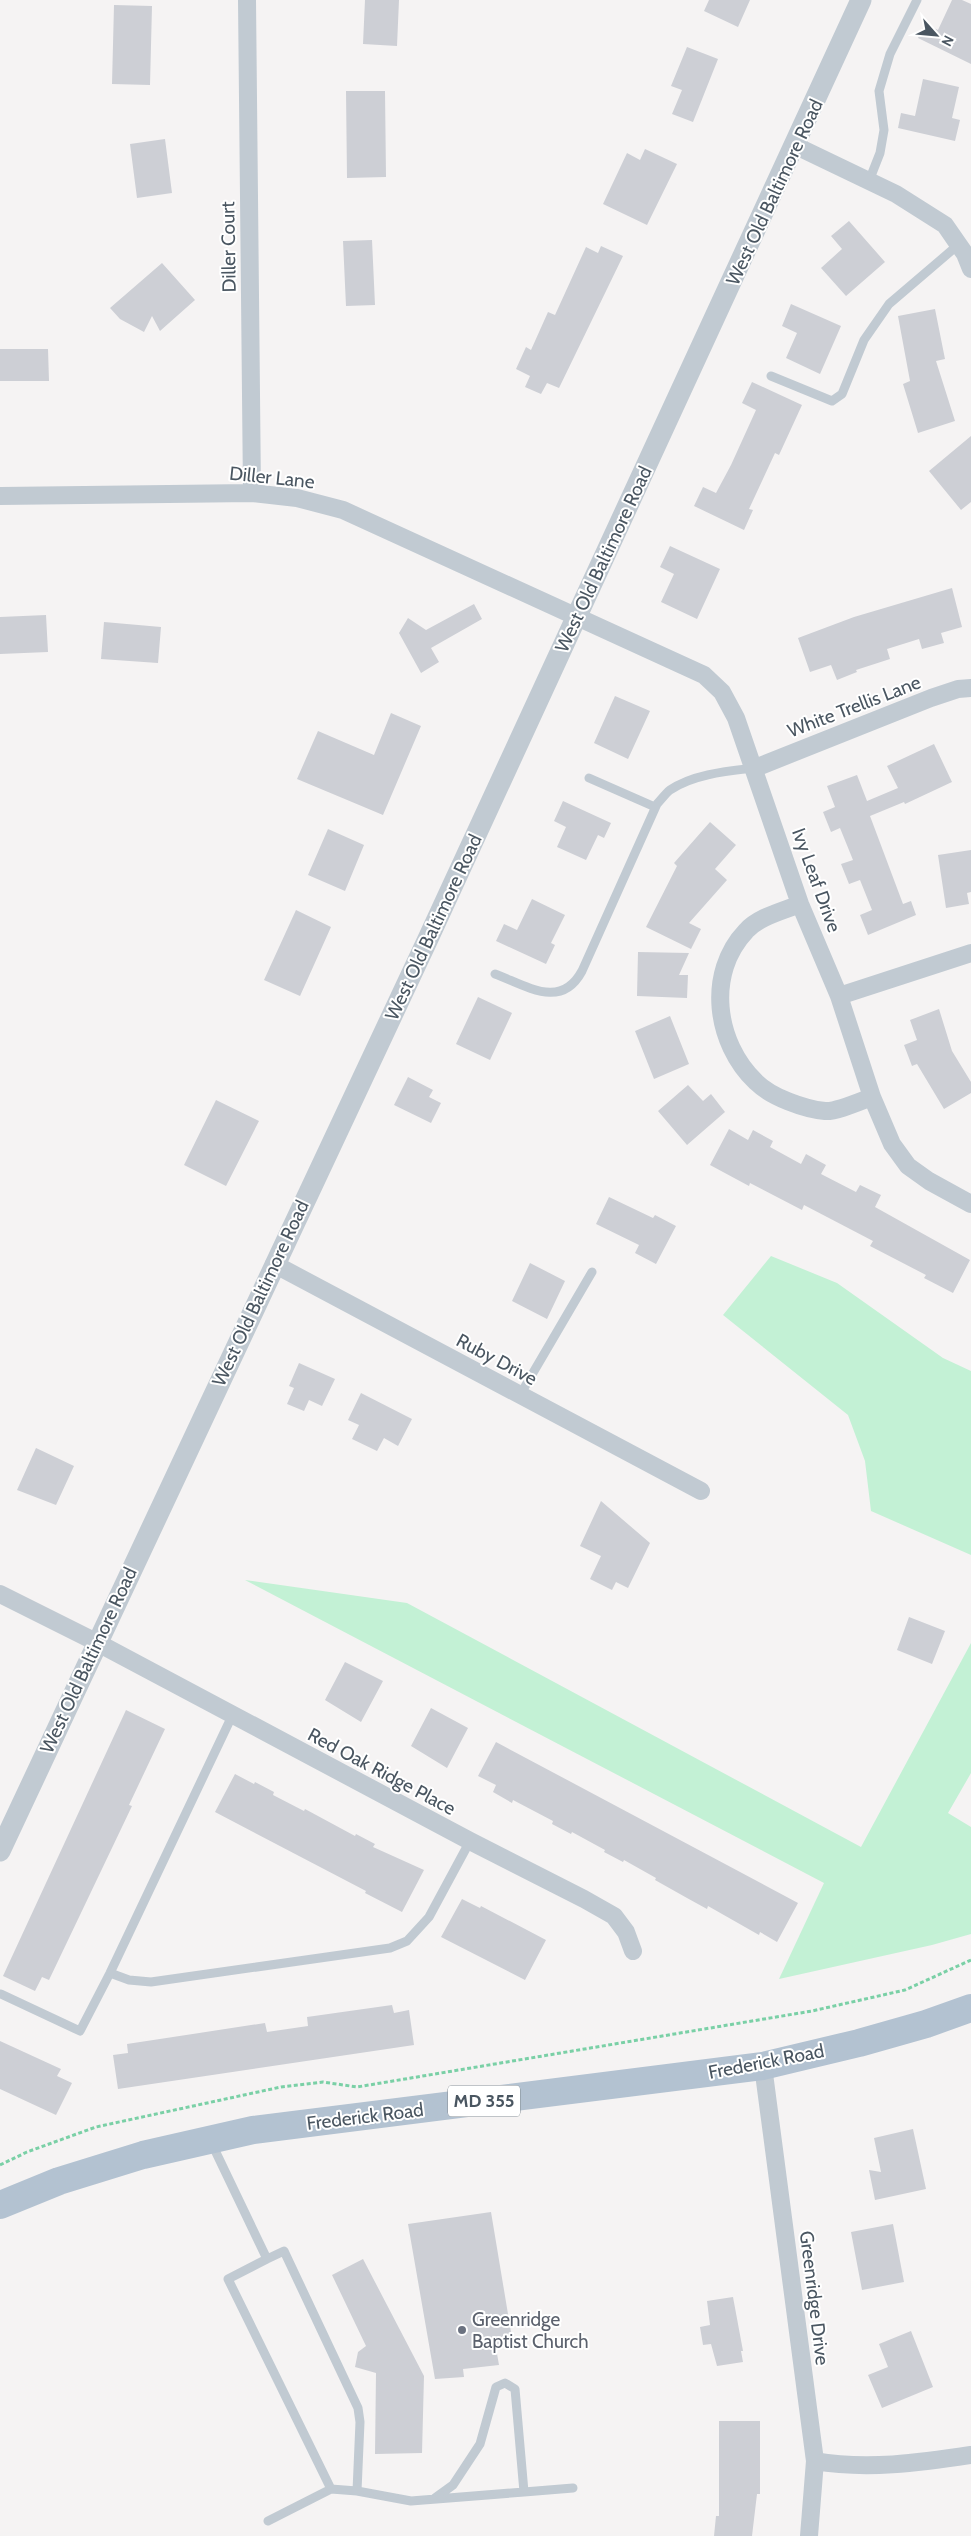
<svg xmlns="http://www.w3.org/2000/svg" width="971" height="2536" font-family="Cabin,sans-serif">
<rect width="100%" height="100%" fill="#f5f3f3"/>
<path fill="#c3f1d5" d="M 771,1256 L 837,1283 L 943,1358 L 971,1371 L 971,1555 L 871,1511 L 865,1461 L 848,1415 L 723,1315 Z
M 245,1580 L 407,1603 L 861,1847 L 971,1643 L 971,1773 L 948,1813 L 971,1827 L 971,1934 L 932,1945 L 779,1979 L 824,1883 Z"/>
<path fill="#cdcfd5" d="M 365,0 L 399,0 L 397,46 L 363,44 Z
M 709,0 L 750,0 L 738,27 L 704,11 Z
M 952,0 L 962,0 L 971,4 L 971,64 L 918,38 L 925,24 L 938,30 Z
M 114,5 L 152,6 L 150,85 L 112,84 Z
M 687,47 L 718,59 L 693,122 L 672,114 L 682,90 L 671,86 Z
M 923,79 L 959,87 L 952,118 L 960,120 L 955,141 L 898,128 L 901,113 L 915,116 Z
M 346,91 L 385,91 L 386,177 L 347,178 Z
M 165,139 L 172,193 L 137,198 L 130,144 Z
M 645,149 L 677,164 L 647,225 L 603,204 L 627,153 L 640,160 Z
M 849,221 L 885,262 L 846,296 L 821,268 L 842,249 L 831,236 Z
M 372,240 L 375,305 L 346,306 L 343,241 Z
M 601,246 L 623,256 L 559,388 L 547,383 L 541,394 L 525,387 L 530,376 L 516,369 L 526,347 L 531,350 L 548,312 L 555,315 L 586,247 L 598,253 Z
M 162,263 L 195,300 L 160,331 L 152,316 L 144,332 L 120,319 L 110,308 Z
M 791,304 L 841,326 L 820,374 L 786,358 L 797,333 L 782,326 Z
M 935,309 L 945,359 L 936,361 L 955,421 L 918,433 L 903,384 L 910,381 L 898,316 Z
M 0,349 L 48,349 L 49,381 L 0,381 Z
M 752,382 L 802,405 L 779,455 L 775,453 L 749,509 L 753,510 L 744,530 L 694,506 L 703,487 L 716,493 L 731,465 L 756,410 L 742,403 Z
M 971,436 L 971,502 L 961,510 L 929,471 Z
M 670,546 L 720,569 L 697,619 L 661,602 L 674,574 L 660,567 Z
M 952,588 L 962,627 L 941,633 L 944,643 L 922,649 L 919,639 L 887,649 L 890,659 L 856,670 L 857,672 L 837,680 L 831,665 L 810,672 L 798,638 L 854,617 Z
M 474,604 L 482,619 L 431,648 L 439,662 L 421,673 L 399,633 L 408,618 L 426,630 Z
M 46,615 L 48,652 L 0,654 L 0,617 Z
M 104,622 L 161,627 L 158,663 L 101,659 Z
M 615,696 L 650,711 L 628,759 L 594,743 Z
M 391,713 L 421,726 L 383,815 L 297,779 L 318,731 L 374,755 Z
M 934,744 L 952,782 L 905,804 L 904,802 L 870,816 L 903,904 L 911,901 L 916,915 L 868,935 L 860,915 L 872,910 L 860,880 L 849,884 L 841,864 L 853,860 L 840,828 L 831,832 L 823,812 L 835,807 L 827,786 L 857,775 L 867,801 L 898,788 L 887,766 Z
M 563,801 L 611,823 L 604,838 L 598,835 L 586,860 L 557,847 L 566,827 L 554,821 Z
M 710,822 L 736,845 L 715,869 L 727,880 L 689,923 L 701,929 L 691,949 L 646,927 L 677,866 L 674,863 Z
M 328,829 L 364,845 L 345,891 L 308,875 Z
M 971,850 L 971,892 L 967,893 L 969,904 L 946,908 L 938,855 Z
M 532,899 L 565,915 L 551,943 L 555,945 L 546,964 L 496,941 L 504,924 L 517,930 Z
M 296,910 L 331,927 L 300,996 L 264,980 Z
M 638,952 L 689,953 L 679,975 L 688,975 L 687,998 L 637,996 Z
M 478,997 L 512,1013 L 490,1060 L 456,1044 Z
M 939,1009 L 952,1051 L 971,1082 L 971,1093 L 944,1109 L 917,1064 L 912,1066 L 904,1045 L 917,1040 L 910,1020 Z
M 670,1016 L 689,1064 L 654,1079 L 635,1031 Z
M 408,1077 L 433,1090 L 429,1097 L 441,1103 L 431,1123 L 394,1105 Z
M 688,1085 L 703,1101 L 711,1094 L 725,1112 L 687,1145 L 658,1111 Z
M 216,1100 L 259,1121 L 226,1186 L 184,1165 Z
M 729,1129 L 748,1140 L 753,1130 L 773,1141 L 770,1147 L 801,1164 L 806,1154 L 826,1165 L 821,1174 L 856,1192 L 860,1185 L 881,1195 L 875,1207 L 970,1260 L 953,1293 L 924,1278 L 926,1275 L 870,1246 L 873,1241 L 804,1205 L 802,1210 L 750,1183 L 749,1186 L 710,1165 Z
M 609,1197 L 653,1218 L 655,1215 L 676,1226 L 656,1264 L 635,1253 L 639,1245 L 596,1224 Z
M 530,1263 L 565,1281 L 547,1319 L 512,1301 Z
M 299,1363 L 335,1379 L 322,1406 L 309,1400 L 304,1411 L 287,1404 L 294,1388 L 289,1386 Z
M 361,1393 L 412,1419 L 398,1446 L 384,1438 L 377,1451 L 352,1439 L 359,1425 L 348,1420 Z
M 36,1448 L 74,1466 L 56,1505 L 17,1490 Z
M 601,1501 L 650,1543 L 628,1588 L 616,1582 L 612,1590 L 590,1579 L 601,1556 L 580,1546 Z
M 909,1617 L 945,1631 L 932,1664 L 897,1650 Z
M 345,1662 L 383,1681 L 361,1722 L 325,1700 Z
M 431,1708 L 468,1728 L 447,1768 L 411,1746 Z
M 126,1710 L 165,1729 L 129,1805 L 132,1806 L 49,1980 L 42,1977 L 35,1991 L 3,1976 Z
M 496,1742 L 798,1903 L 777,1942 L 760,1932 L 759,1935 L 708,1906 L 707,1909 L 687,1898 L 655,1880 L 656,1878 L 624,1860 L 623,1862 L 604,1852 L 605,1850 L 572,1832 L 571,1834 L 552,1824 L 553,1821 L 513,1800 L 512,1803 L 493,1792 L 496,1785 L 478,1776 Z
M 235,1774 L 254,1784 L 255,1782 L 274,1792 L 273,1795 L 304,1811 L 305,1809 L 355,1836 L 356,1834 L 375,1844 L 373,1847 L 424,1870 L 402,1912 L 365,1893 L 366,1891 L 215,1812 Z
M 462,1899 L 480,1908 L 481,1906 L 546,1940 L 525,1980 L 441,1937 Z
M 392,2005 L 394,2013 L 409,2010 L 414,2045 L 118,2089 L 113,2055 L 128,2053 L 127,2044 L 265,2023 L 267,2032 L 308,2026 L 307,2017 Z
M 0,2041 L 61,2069 L 57,2076 L 72,2083 L 56,2115 L 0,2089 Z
M 913,2129 L 926,2189 L 875,2200 L 869,2170 L 881,2172 L 874,2138 Z
M 491,2212 L 513,2344 L 496,2348 L 499,2365 L 463,2369 L 464,2377 L 435,2379 L 408,2224 Z
M 893,2224 L 904,2282 L 862,2290 L 851,2232 Z
M 363,2259 L 424,2376 L 422,2453 L 375,2454 L 376,2373 L 355,2367 L 358,2352 L 366,2346 L 332,2275 Z
M 733,2297 L 743,2351 L 741,2351 L 743,2362 L 717,2366 L 711,2344 L 703,2345 L 700,2327 L 710,2325 L 707,2301 Z
M 911,2331 L 933,2387 L 882,2408 L 868,2375 L 888,2367 L 879,2344 Z
M 719,2421 L 760,2421 L 760,2494 L 757,2494 L 752,2536 L 714,2536 L 716,2516 L 719,2516 Z"/>
<g fill="none" stroke-linecap="round" stroke-linejoin="round">
<path stroke="#7ad0a6" stroke-width="3" stroke-dasharray="4 2.5" stroke-linecap="butt" d="M 0,2165 L 27,2152 L 96,2127 L 281,2087 L 323,2082 L 357,2087 L 812,2011 L 905,1990 L 971,1960"/>
<path stroke="#c1cad2" stroke-width="9" d="M 869,181 L 880,153 L 884,130 L 879,91 L 890,54 L 917,0
M 771,376 L 832,401 L 842,394 L 864,340 L 889,304 L 958,245
M 589,778 L 655,807
M 495,974 C 527,986 561,1010 582,971 L 657,804 C 661,800 665,794 670,790 C 693,774 728,771 754,768
M 520,1395 L 592,1272
M 110,1973 L 129,1980 L 151,1982 L 390,1948 L 407,1941 L 429,1917 L 470,1841
M 1,1994 L 80,2031 L 110,1973 L 232,1716
M 211,2142 L 267,2259 L 228,2279 L 331,2489 L 268,2521
M 267,2259 L 284,2251 L 358,2408 L 360,2422 L 357,2491 L 411,2501 L 524,2492 L 515,2389 L 505,2383 L 496,2387 L 480,2444 L 453,2485 L 435,2498
M 331,2489 L 357,2491
M 524,2492 L 573,2488"/>
<path stroke="#c1cad2" stroke-width="18" d="M 247,0 L 252,493
M 796,146 L 896,194 L 945,225 L 965,254 L 971,269
M 0,496 L 252,493 L 297,498 L 343,510 L 704,675 L 722,692 L 736,718 L 800,904 L 839,996 L 872,1097 L 892,1144 L 908,1166 L 929,1181 L 971,1204
M 755,768 L 931,698 L 958,689 L 971,688
M 800,904 C 783,911 758,917 746,931 C 706,973 715,1043 756,1082 C 771,1097 804,1109 825,1111 C 836,1112 861,1101 872,1097
M 839,996 L 971,953
M 274,1264 L 701,1491
M 0,1594 L 96,1642 L 470,1841 L 584,1899 L 614,1916 L 626,1932 L 633,1951
M 763,2066 L 815,2461 L 809,2536
M 815,2461 C 865,2470 920,2463 971,2455"/>
<path stroke="#c1cad2" stroke-width="21" d="M 0,1851 L 427,941 L 861,0"/>
<path stroke="#b3c2d1" stroke-width="28" d="M 0,2205 L 59,2181 L 143,2155 L 253,2130 L 763,2066 L 859,2043 L 926,2024 L 971,2008"/>
</g>
<circle fill="#6b7280" stroke="#fff" stroke-width="2" cx="462" cy="2330" r="5"/>
<g text-anchor="middle" stroke-width="4" stroke-linejoin="round" paint-order="stroke">
<rect fill="#fff" stroke="#808990" stroke-width="1" x="448" y="2085.5" width="72" height="31" rx="4"/>
<g font-size="18" font-weight="bold" fill="#4a5661">
<text x="484" y="2107">MD 355</text>
</g>
<g font-size="19" fill="#4a5661" stroke="#fff">
<text transform="translate(774 192) rotate(-65)" y="7">West Old Baltimore Road</text>
<text transform="translate(228 247) rotate(-91)" y="7">Diller Court</text>
<text transform="translate(272 477) rotate(6)" y="7">Diller Lane</text>
<text transform="translate(603 559) rotate(-65)" y="7">West Old Baltimore Road</text>
<text transform="translate(854 706) rotate(-21)" y="7">White Trellis Lane</text>
<text transform="translate(817 880) rotate(70)" y="7">Ivy Leaf Drive</text>
<text transform="translate(433 927) rotate(-65)" y="7">West Old Baltimore Road</text>
<text transform="translate(260 1293) rotate(-65)" y="7">West Old Baltimore Road</text>
<text transform="translate(497 1359) rotate(28)" y="7">Ruby Drive</text>
<text transform="translate(88 1660) rotate(-65)" y="7">West Old Baltimore Road</text>
<text transform="translate(382 1771) rotate(28)" y="7">Red Oak Ridge Place</text>
<text transform="translate(766 2061) rotate(-11)" y="7">Frederick Road</text>
<text transform="translate(365 2116) rotate(-7)" y="7">Frederick Road</text>
<text transform="translate(815 2298) rotate(83)" y="7">Greenridge Drive</text>
</g>
<g font-size="19" fill="#5b616d" stroke="#fff" text-anchor="start">
<text x="472" y="2326">Greenridge<tspan x="472" dy="22">Baptist Church</tspan></text>
</g>
</g>
<g transform="translate(936 35) rotate(117)" stroke="#ffffff" stroke-width="4" paint-order="stroke">
<path d="M0-4L9 19L0 12L-9 19Z" fill="#4a5661"/>
<text y="-8" font-size="14" font-weight="bold" text-anchor="middle" fill="#4a5661">N</text>
</g>
</svg>
